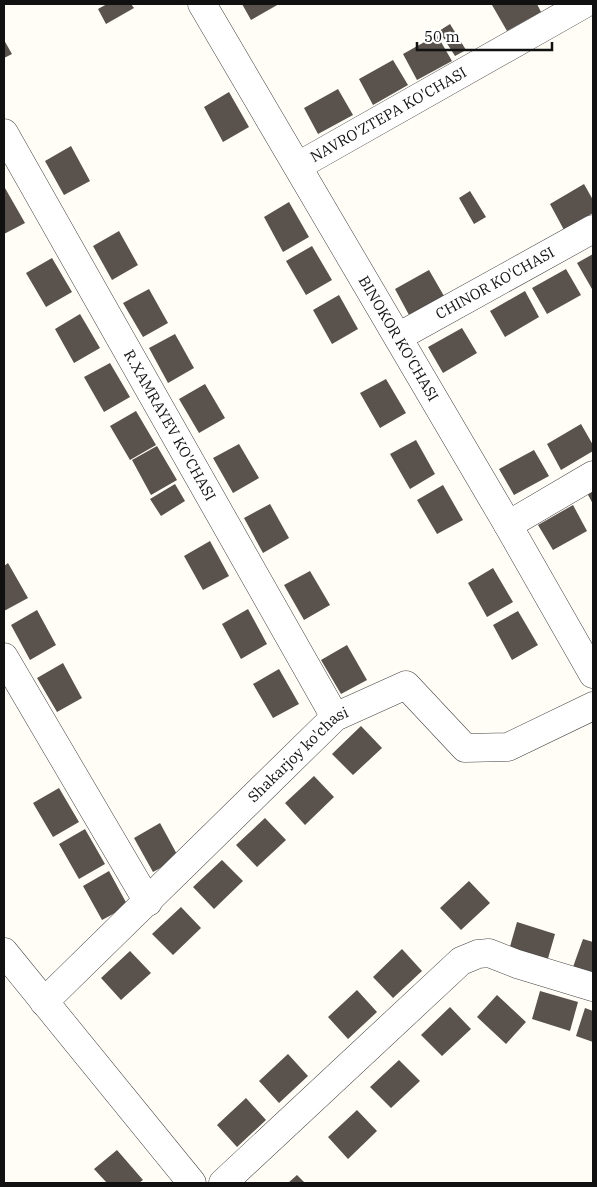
<svg xmlns="http://www.w3.org/2000/svg" width="597" height="1187" font-family="'IBM Plex Serif',serif">
<rect width="100%" height="100%" fill="#fffdf5"/>
<path fill="#5a524d" d="M 107,4 L 131,4 L 134,8 L 106,24 L 98,9 Z
M 242,4 L 279,4 L 251,20 Z
M 495,4 L 537,4 L 541,12 L 507,31 L 492,5 Z
M 450,24 L 466,50 L 455,56 L 439,31 Z
M 437,35 L 452,61 L 417,80 L 403,54 Z
M 4,40 L 12,54 L 4,58 Z
M 393,60 L 408,85 L 373,105 L 359,79 Z
M 338,89 L 353,115 L 318,134 L 304,108 Z
M 229,92 L 249,127 L 223,142 L 204,107 Z
M 71,146 L 90,181 L 64,195 L 45,161 Z
M 584,184 L 593,200 L 593,213 L 564,230 L 550,204 Z
M 5,188 L 25,223 L 4,234 L 4,189 Z
M 470,191 L 486,217 L 474,224 L 459,198 Z
M 289,202 L 309,237 L 283,252 L 264,217 Z
M 119,231 L 138,265 L 112,280 L 93,246 Z
M 312,246 L 332,280 L 306,295 L 286,261 Z
M 593,254 L 593,288 L 592,289 L 577,263 Z
M 52,258 L 72,292 L 46,307 L 26,273 Z
M 566,269 L 581,295 L 547,314 L 532,288 Z
M 429,270 L 444,296 L 409,315 L 395,289 Z
M 149,289 L 168,323 L 143,337 L 123,303 Z
M 525,291 L 539,317 L 505,337 L 490,311 Z
M 339,295 L 358,329 L 332,344 L 313,310 Z
M 80,314 L 100,348 L 74,363 L 55,329 Z
M 462,328 L 477,353 L 443,373 L 428,347 Z
M 175,334 L 194,368 L 168,383 L 149,348 Z
M 110,363 L 130,397 L 104,412 L 84,377 Z
M 386,379 L 406,413 L 380,428 L 360,393 Z
M 205,384 L 225,418 L 199,433 L 179,399 Z
M 136,411 L 156,445 L 130,460 L 110,426 Z
M 581,424 L 593,445 L 593,451 L 561,470 L 547,444 Z
M 416,440 L 435,474 L 410,489 L 390,454 Z
M 239,444 L 259,478 L 233,493 L 213,458 Z
M 157,446 L 177,480 L 151,495 L 132,460 Z
M 534,450 L 549,476 L 514,495 L 499,469 Z
M 175,484 L 185,501 L 161,516 L 150,499 Z
M 443,485 L 463,520 L 437,534 L 417,500 Z
M 593,490 L 593,504 L 587,493 Z
M 270,504 L 289,538 L 263,553 L 244,518 Z
M 573,505 L 587,531 L 553,550 L 538,525 Z
M 210,541 L 229,576 L 203,590 L 184,556 Z
M 8,563 L 28,598 L 4,611 L 4,566 Z
M 493,568 L 513,602 L 487,617 L 468,583 Z
M 310,571 L 330,605 L 304,620 L 284,585 Z
M 248,609 L 267,644 L 241,659 L 222,624 Z
M 37,610 L 56,645 L 30,660 L 11,625 Z
M 518,611 L 538,645 L 512,660 L 493,625 Z
M 347,645 L 367,680 L 341,694 L 321,660 Z
M 63,663 L 82,698 L 57,712 L 37,678 Z
M 279,669 L 299,704 L 273,718 L 253,684 Z
M 361,726 L 382,748 L 353,775 L 332,754 Z
M 314,776 L 334,797 L 305,825 L 285,803 Z
M 59,788 L 79,822 L 53,837 L 33,803 Z
M 265,818 L 286,840 L 257,867 L 236,845 Z
M 160,823 L 179,858 L 153,872 L 134,838 Z
M 85,829 L 105,864 L 79,879 L 59,844 Z
M 222,860 L 243,881 L 214,909 L 193,887 Z
M 109,871 L 128,906 L 102,920 L 83,886 Z
M 469,881 L 490,903 L 461,930 L 440,908 Z
M 181,907 L 201,928 L 173,955 L 152,934 Z
M 517,922 L 555,934 L 547,962 L 509,950 Z
M 583,939 L 593,942 L 593,973 L 573,967 Z
M 402,949 L 422,971 L 393,998 L 373,977 Z
M 130,951 L 151,973 L 121,1000 L 101,978 Z
M 357,990 L 377,1012 L 348,1039 L 328,1017 Z
M 540,991 L 578,1002 L 570,1031 L 532,1019 Z
M 497,995 L 526,1022 L 506,1044 L 477,1017 Z
M 450,1007 L 471,1029 L 442,1056 L 421,1035 Z
M 585,1008 L 593,1011 L 593,1042 L 576,1036 Z
M 288,1054 L 308,1076 L 279,1103 L 259,1081 Z
M 399,1060 L 420,1081 L 391,1108 L 370,1087 Z
M 246,1098 L 266,1120 L 237,1147 L 217,1125 Z
M 357,1110 L 377,1131 L 348,1159 L 328,1137 Z
M 117,1150 L 143,1180 L 139,1183 L 107,1183 L 94,1169 Z
M 297,1175 L 305,1183 L 288,1183 Z"/>
<g fill="none" stroke-linecap="round" stroke-linejoin="round">
<g stroke="#444" stroke-width="29">
<g id="minor">
<path id="s1" d="M 202,4 L 508,525 L 593,674"/>
<path id="s2" d="M 4,133 L 335,717"/>
<path id="s3" d="M 298,166 L 584,4"/>
<path id="s4" d="M 398,337 L 593,229"/>
<path d="M 508,525 L 593,475"/>
<path d="M 4,657 L 148,902"/>
<path d="M 4,952 L 192,1183"/>
<path id="s5" d="M 44,1002 L 335,717 L 406,685 L 465,748 L 508,747 L 593,706"/>
<path d="M 223,1183 L 461,961 L 478,954 L 489,953 L 517,964 L 593,987"/>
</g>
</g>
<use href="#minor" stroke="#fff" stroke-width="28"/>
</g>
<g text-anchor="middle" stroke-width="5" stroke-linejoin="round" paint-order="stroke">
<g font-size="15" fill="#111" stroke="#fff">
<text dy="5" stroke="none"><textPath href="#s3" startOffset="104">NAVRO'ZTEPA KO'CHASI</textPath></text>
<text dy="5" stroke="none"><textPath href="#s4" startOffset="111">CHINOR KO'CHASI</textPath></text>
<text dy="5" stroke="none"><textPath href="#s1" startOffset="388">BINOKOR KO'CHASI</textPath></text>
<text dy="5" stroke="none"><textPath href="#s2" startOffset="336">R.XAMRAYEV KO'CHASI</textPath></text>
<text dy="5" stroke="none"><textPath href="#s5" startOffset="355">Shakarjoy ko'chasi</textPath></text>
</g>
</g>
<rect width="597" height="1187" fill="none" stroke="#111111" stroke-width="10"/>
<path d="M417 42v8h135v-8" fill="none" stroke="#111111" stroke-width="2.5"/>
<text x="424" y="42" font-size="15" fill="#111111" stroke="#ffffff" stroke-width="4" paint-order="stroke">50 m</text>
</svg>
